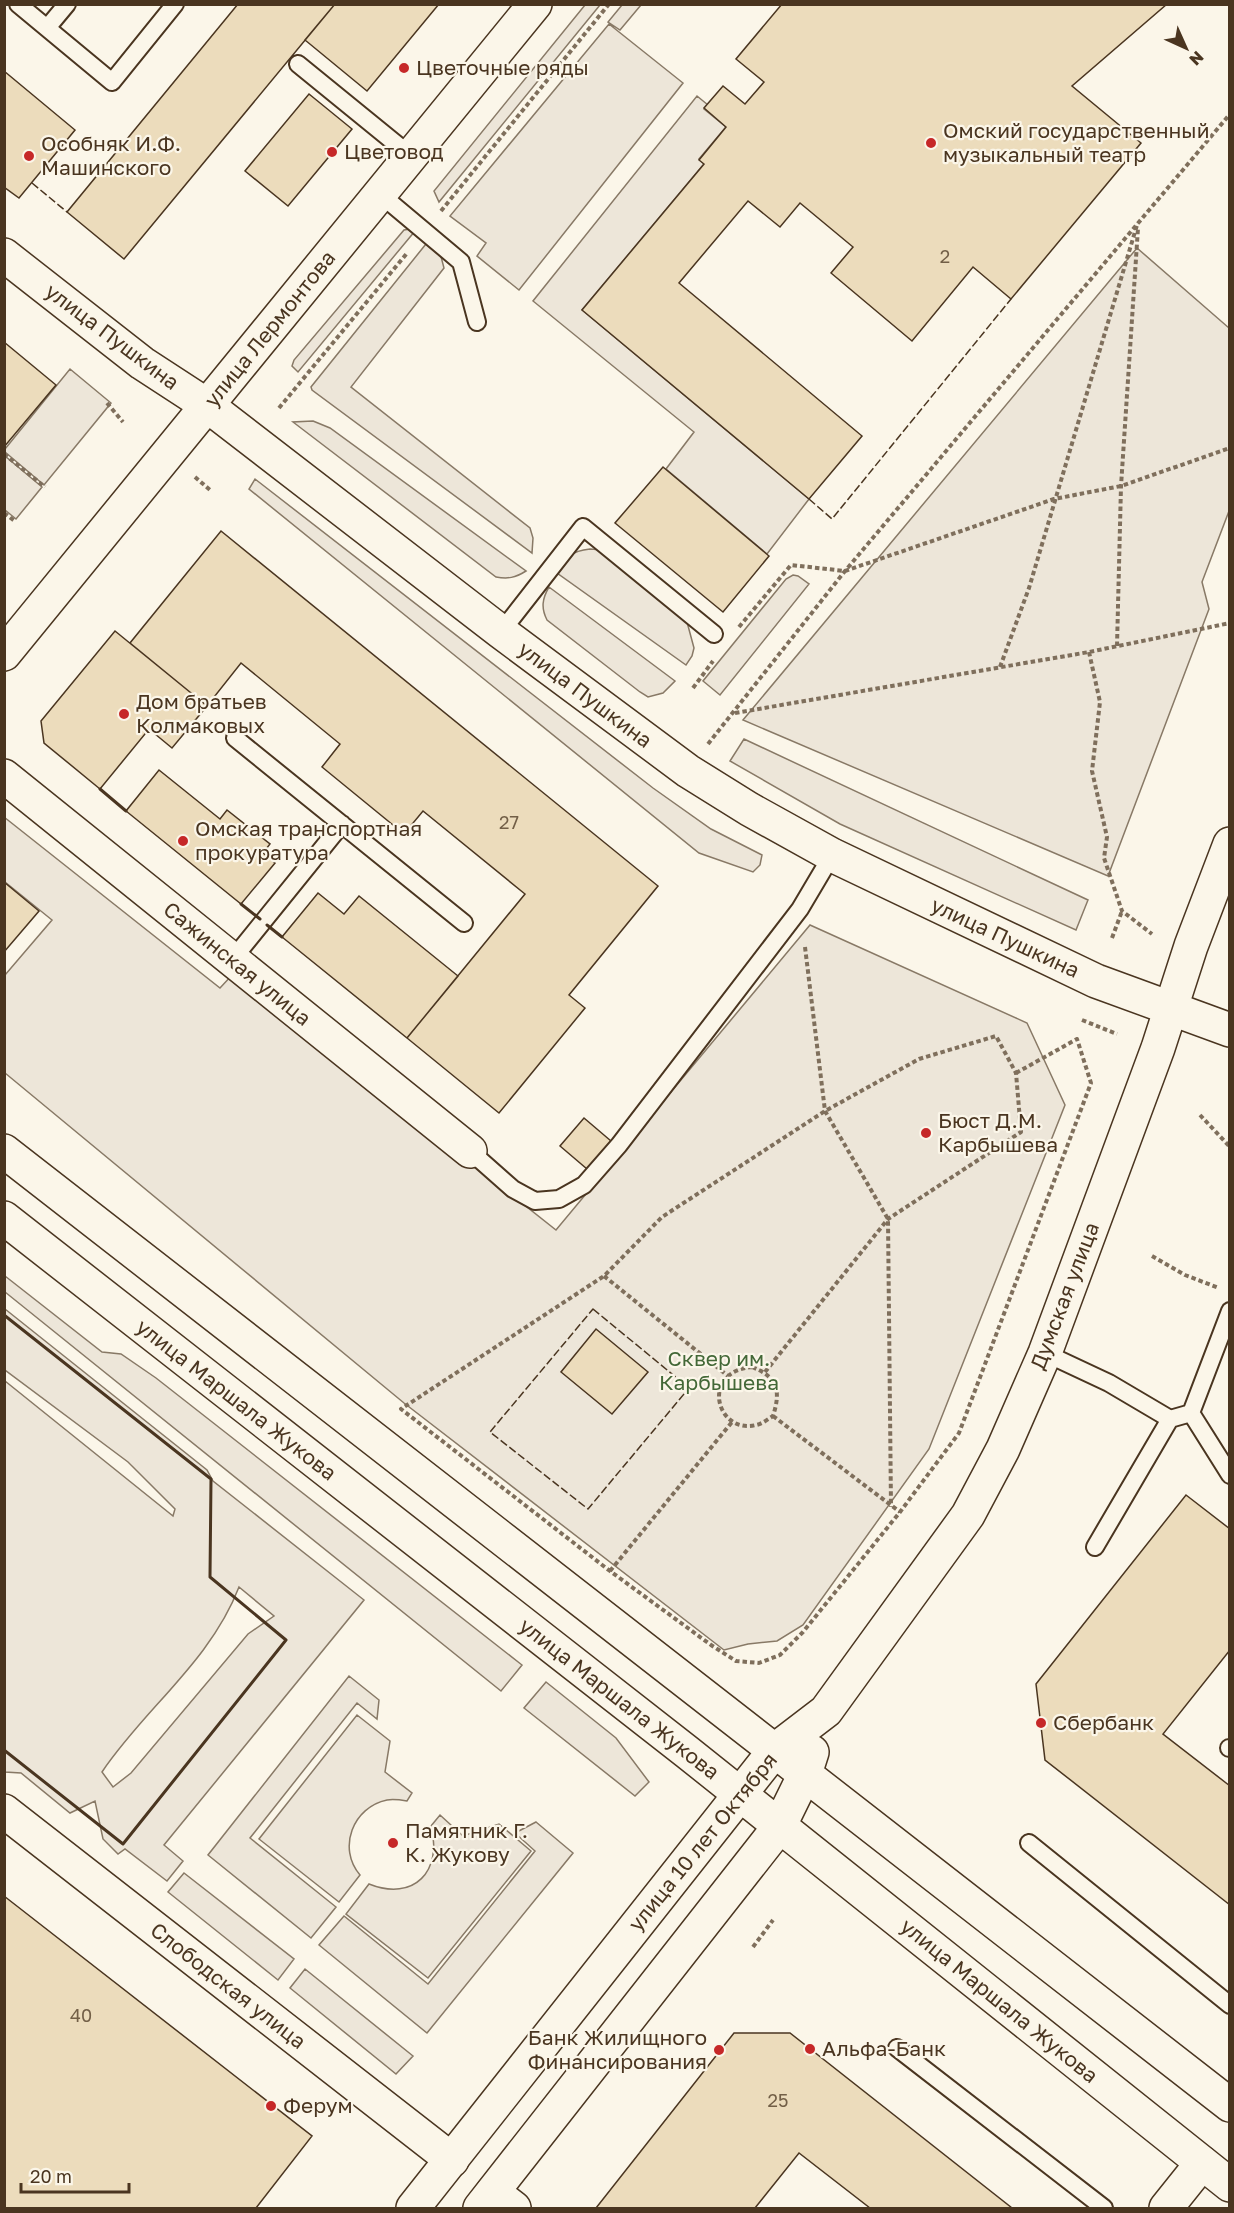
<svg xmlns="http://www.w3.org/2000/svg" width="1234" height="2213" font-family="'Golos Text',sans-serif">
<rect width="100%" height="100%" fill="#fbf6e9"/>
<path fill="#ede6d9" stroke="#887966" stroke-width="1.5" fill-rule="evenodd" d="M 585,5 L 600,5 L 439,202 L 434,191 Z
M 622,5 L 641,5 L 620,30 L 608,22 Z
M 609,24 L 683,83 L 519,290 L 477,256 L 486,243 L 450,216 Z
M 697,96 L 708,105 L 704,109 L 726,127 L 699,159 L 704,164 L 582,310 L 809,499 L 767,554 L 666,469 L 694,432 L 533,301 Z
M 410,229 L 415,231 L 298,372 L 292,366 L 294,360 L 404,230 Z
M 430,239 L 439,249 L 444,268 L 351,387 L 530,528 L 533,538 L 532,553 L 312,390 L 311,387 Z
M 1137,248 L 1229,328 L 1229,511 L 1202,582 L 1209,609 L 1108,876 L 743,720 Z
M 70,369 L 111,403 L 44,485 L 5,452 L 5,449 Z
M 313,421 L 330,428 L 526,571 C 515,578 508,579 496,577 L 293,422 Z
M 5,456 L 42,487 L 16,519 L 5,510 Z
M 255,479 L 653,788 L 711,829 L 762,855 L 760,865 L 753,872 L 699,853 L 249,489 Z
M 590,549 L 603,550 L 687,622 L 694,648 L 692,656 L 686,665 L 557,573 C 566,557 571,551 590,549 Z
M 793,575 L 798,576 L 809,584 L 720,695 L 703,681 L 786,579 Z
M 549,587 L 675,681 L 663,693 L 648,697 L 640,692 L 547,620 C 541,608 542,599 549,587 Z
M 744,739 L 1088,900 L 1076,930 L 840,824 L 730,761 Z
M 4,817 L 220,988 L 233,974 L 556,1230 L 810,925 L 1027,1023 L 1065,1105 L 929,1449 L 803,1625 L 777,1641 L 748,1644 L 724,1650 L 404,1403 L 5,1073 L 5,975 L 52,920 L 5,882 Z
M 5,1276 L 102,1352 L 121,1354 L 156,1378 L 522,1665 L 501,1691 L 5,1292 Z
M 5,1309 L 207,1470 L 213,1481 L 364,1600 L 164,1845 L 183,1861 L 167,1881 L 125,1849 L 118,1854 L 103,1839 L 95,1801 L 70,1813 L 21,1773 L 5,1772 L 5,1381 L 173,1516 L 175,1509 L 128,1462 L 5,1370 ZM 239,1587 L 274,1616 L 248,1634 L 131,1773 L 113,1787 L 102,1772 C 145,1708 210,1662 239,1587 Z
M 349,1676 L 379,1700 L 377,1719 L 357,1703 L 250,1838 L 336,1907 L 311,1938 L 208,1855 Z
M 546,1682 L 616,1738 L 649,1782 L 635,1796 L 524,1708 Z
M 357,1715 L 390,1741 L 385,1772 L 412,1793 L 407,1801 C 401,1800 393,1799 387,1800 C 353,1807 337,1848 360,1875 L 339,1902 L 259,1839 Z
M 440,1815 L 463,1836 L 499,1824 L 531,1851 L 428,1978 L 346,1914 L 369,1884 C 414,1902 443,1871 431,1826 Z
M 536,1822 L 573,1853 L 427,2033 L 319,1945 L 344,1916 L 428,1984 L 535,1851 L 515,1833 Z
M 184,1873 L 294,1959 L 278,1980 L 168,1892 Z
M 305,1969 L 413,2056 L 396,2074 L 290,1988 Z"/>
<path fill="#ecdcbc" stroke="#4a3520" stroke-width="1.5" d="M 238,4 L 335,4 L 124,259 L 67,212 Z
M 335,4 L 439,4 L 367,91 L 305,40 Z
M 782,4 L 1167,4 L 1072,86 L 1141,143 L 1011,299 L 973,267 L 912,341 L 831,273 L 853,247 L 800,203 L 780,227 L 748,201 L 679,283 L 862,436 L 809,499 L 582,310 L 704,164 L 699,160 L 726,127 L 704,108 L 723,86 L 745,104 L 764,82 L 736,59 Z
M 4,71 L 75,130 L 19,198 L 4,187 Z
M 309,94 L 352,129 L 288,206 L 245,171 Z
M 4,342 L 56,385 L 4,447 Z
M 663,467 L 769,556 L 723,612 L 615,523 Z
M 221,531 L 658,886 L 569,995 L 585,1008 L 499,1113 L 407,1038 L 525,894 L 423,811 L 404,834 L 322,767 L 340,744 L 241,663 L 207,706 L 130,643 Z
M 115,631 L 207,706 L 172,748 L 149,729 L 100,789 L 44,743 L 41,721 Z
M 159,770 L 220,819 L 227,810 L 270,844 L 263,853 L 275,863 L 241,904 L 126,811 Z
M 4,882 L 39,911 L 4,952 Z
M 318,893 L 344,914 L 359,896 L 458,976 L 407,1038 L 282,937 Z
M 584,1118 L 611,1141 L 587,1169 L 560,1146 Z
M 596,1329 L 648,1372 L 612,1414 L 561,1372 Z
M 1186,1495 L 1230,1529 L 1230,1650 L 1163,1734 L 1230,1786 L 1230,1905 L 1045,1760 L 1036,1684 Z
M 4,1896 L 312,2136 L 256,2208 L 4,2208 Z
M 734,2033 L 790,2033 L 1012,2208 L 870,2208 L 799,2153 L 755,2208 L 596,2208 Z"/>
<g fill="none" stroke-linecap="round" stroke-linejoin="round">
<g stroke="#4a3520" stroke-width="20">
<path id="service" d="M 18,4 L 112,82 L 175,4
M 47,28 L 67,4
M 298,64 L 411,156
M 380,194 L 461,262 L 477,322
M 501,632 L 583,527 L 714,634
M 235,738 L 464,923
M 232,960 L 342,824
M 470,1151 L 513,1189 L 535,1201 L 559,1199 L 584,1185 L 619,1145 L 800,909 L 832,855
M 1045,1353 L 1109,1383 L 1170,1419 L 1095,1547
M 1191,1413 L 1230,1475
M 1170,1419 L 1191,1413 L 1230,1311
M 1229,1748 L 1230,1748
M 1029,1843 L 1230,2005
M 897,2048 L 1104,2208"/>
</g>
<g stroke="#4a3520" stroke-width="36">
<path id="minor" d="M 4,776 L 470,1151
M 4,1811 L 452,2160
M 493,2192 L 514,2208
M 1166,2208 L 1202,2163"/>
</g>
<g stroke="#4a3520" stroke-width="36">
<path id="tertiary" d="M 4,255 L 142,363 L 208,406 L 501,632 L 688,771 L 749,809 L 832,855 L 1096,981 L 1230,1030"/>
</g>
<g stroke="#4a3520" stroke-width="36">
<path id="secondary" d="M 4,654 L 535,4"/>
</g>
<g stroke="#4a3520" stroke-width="36">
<path id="primary" d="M 4,1151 L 1230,2105
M 4,1218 L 687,1752 L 1230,2185
M 413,2208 L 775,1750 L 826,1711 L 968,1515 L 1003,1449 L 1045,1353 L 1158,1048 L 1191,946 L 1230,844
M 480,2208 L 779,1827 L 805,1774 L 812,1752"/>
</g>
<path stroke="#7f6f5c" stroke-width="4" stroke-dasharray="4.5 3" stroke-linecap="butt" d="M 441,211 L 609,4
M 107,403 L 123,422
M 279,408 L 408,252
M 4,454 L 45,487
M 195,477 L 210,490
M 4,513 L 16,522
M 739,627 L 791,565 L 845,571 L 1054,499 L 1121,486 L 1230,448
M 1117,646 L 1121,486 L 1138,228
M 1089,652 L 1100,702 L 1092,771 L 1107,837 L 1104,858 L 1122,911 L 1152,934
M 1000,667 L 1029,588 L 1137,225
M 693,688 L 713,661
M 735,713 L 1089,652 L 1230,623
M 708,744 L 845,571 L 1230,114
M 1112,938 L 1122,911
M 805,947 L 825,1111 L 888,1219 L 891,1507
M 1082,1020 L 1117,1034
M 1200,1115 L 1230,1147
M 1152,1256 L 1185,1275 L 1219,1288
M 604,1276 L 728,1376
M 752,1367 C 778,1377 781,1391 773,1416 C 768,1419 762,1424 756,1425 C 717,1435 699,1372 752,1367 Z
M 765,1372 L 888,1219 L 1021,1132 L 1016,1073 L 996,1036 L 919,1059 L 825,1111 L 662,1217 L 604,1276 L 401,1409 L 610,1571 L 711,1645 L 736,1661 L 759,1663 L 780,1655 L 803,1632 L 900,1512 L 959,1433 L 1091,1083 L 1077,1039 L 1016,1073
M 773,1416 L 900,1512
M 610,1571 L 732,1422
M 753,1947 L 773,1920"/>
<use href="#service" stroke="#fbf6e9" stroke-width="16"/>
<use href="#minor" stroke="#fbf6e9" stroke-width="33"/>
<use href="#tertiary" stroke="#fbf6e9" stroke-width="33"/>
<use href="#secondary" stroke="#fbf6e9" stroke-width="33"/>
<use href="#primary" stroke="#fbf6e9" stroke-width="33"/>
<path stroke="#4a3520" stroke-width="1.5" stroke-dasharray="8 3" stroke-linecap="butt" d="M 32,183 L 67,212
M 809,499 L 832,519 L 1011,299
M 593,1309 L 689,1388 L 588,1509 L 490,1432 Z"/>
<path stroke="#4a3520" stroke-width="3" d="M 100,789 L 126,811
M 241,904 L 260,919
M 267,925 L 282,937
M 4,1315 L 211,1479 L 210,1577 L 286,1640 L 123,1844 L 4,1750"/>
</g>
<g fill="#c62828" stroke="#fbf6e9" stroke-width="2">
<circle cx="404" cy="68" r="6"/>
<circle cx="931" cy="143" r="6"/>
<circle cx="332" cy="152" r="6"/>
<circle cx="29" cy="156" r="6"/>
<circle cx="124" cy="714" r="6"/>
<circle cx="183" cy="841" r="6"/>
<circle cx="926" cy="1133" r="6"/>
<circle cx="1041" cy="1723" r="6"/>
<circle cx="393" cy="1843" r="6"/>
<circle cx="810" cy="2049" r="6"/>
<circle cx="719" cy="2050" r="6"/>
<circle cx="271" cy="2106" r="6"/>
</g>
<g text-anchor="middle" stroke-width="4.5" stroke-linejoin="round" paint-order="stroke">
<g font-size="18" fill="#725f47">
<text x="945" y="263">2</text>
<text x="509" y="829">27</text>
<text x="81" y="2022">40</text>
<text x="778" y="2107">25</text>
</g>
<g font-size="21" fill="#4a3520" stroke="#fbf6e9" text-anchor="start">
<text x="416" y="75">Цветочные ряды</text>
<text x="943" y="138">Омский государственный<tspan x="943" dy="24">музыкальный театр</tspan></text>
<text x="41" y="151">Особняк И.Ф.<tspan x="41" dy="24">Машинского</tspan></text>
<text x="344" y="159">Цветовод</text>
<text x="136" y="709">Дом братьев<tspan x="136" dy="24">Колмаковых</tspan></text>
<text x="195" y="836">Омская транспортная<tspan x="195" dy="24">прокуратура</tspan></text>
<text x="938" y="1128">Бюст Д.М.<tspan x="938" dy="24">Карбышева</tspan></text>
<text x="1053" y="1730">Сбербанк</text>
<text x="405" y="1838">Памятник Г.<tspan x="405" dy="24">К. Жукову</tspan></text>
<text x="707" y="2045" text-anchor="end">Банк Жилищного<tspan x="707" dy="24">Финансирования</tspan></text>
<text x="822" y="2056">Альфа-Банк</text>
<text x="283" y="2113">Ферум</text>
</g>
<g font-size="21" fill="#4a3520" stroke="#fbf6e9">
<text transform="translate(270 329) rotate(-51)" y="7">улица Лермонтова</text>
<text transform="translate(112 337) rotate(37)" y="7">улица Пушкина</text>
<text transform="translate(585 695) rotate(37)" y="7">улица Пушкина</text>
<text transform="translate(1005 938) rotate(25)" y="7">улица Пушкина</text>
<text transform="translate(237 964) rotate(39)" y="7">Сажинская улица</text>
<text transform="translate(1065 1296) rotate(-69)" y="7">Думская улица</text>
<text transform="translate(236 1400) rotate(38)" y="7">улица Маршала Жукова</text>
<text transform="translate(619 1699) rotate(38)" y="7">улица Маршала Жукова</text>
<text transform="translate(703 1842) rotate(-51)" y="7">улица 10 лет Октября</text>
<text transform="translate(228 1986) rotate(38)" y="7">Слободская улица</text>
<text transform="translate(999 2001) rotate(39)" y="7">улица Маршала Жукова</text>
</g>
<g font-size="21" fill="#436837" stroke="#fbf6e9">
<text x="719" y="1366">Сквер им.<tspan x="719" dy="24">Карбышева</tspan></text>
</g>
</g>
<rect width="1234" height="2213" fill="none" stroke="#4a3520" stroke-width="12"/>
<g transform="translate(1186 48) rotate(135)" stroke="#fbf6e9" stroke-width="4.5" paint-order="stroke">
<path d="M0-4.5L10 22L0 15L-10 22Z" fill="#4a3520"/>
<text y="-9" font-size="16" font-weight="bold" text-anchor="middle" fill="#4a3520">N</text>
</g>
<path d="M21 2183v9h108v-9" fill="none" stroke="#4a3520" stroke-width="3"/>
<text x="30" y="2183" font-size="18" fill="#4a3520" stroke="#fbf6e9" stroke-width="4.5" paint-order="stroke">20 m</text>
</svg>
